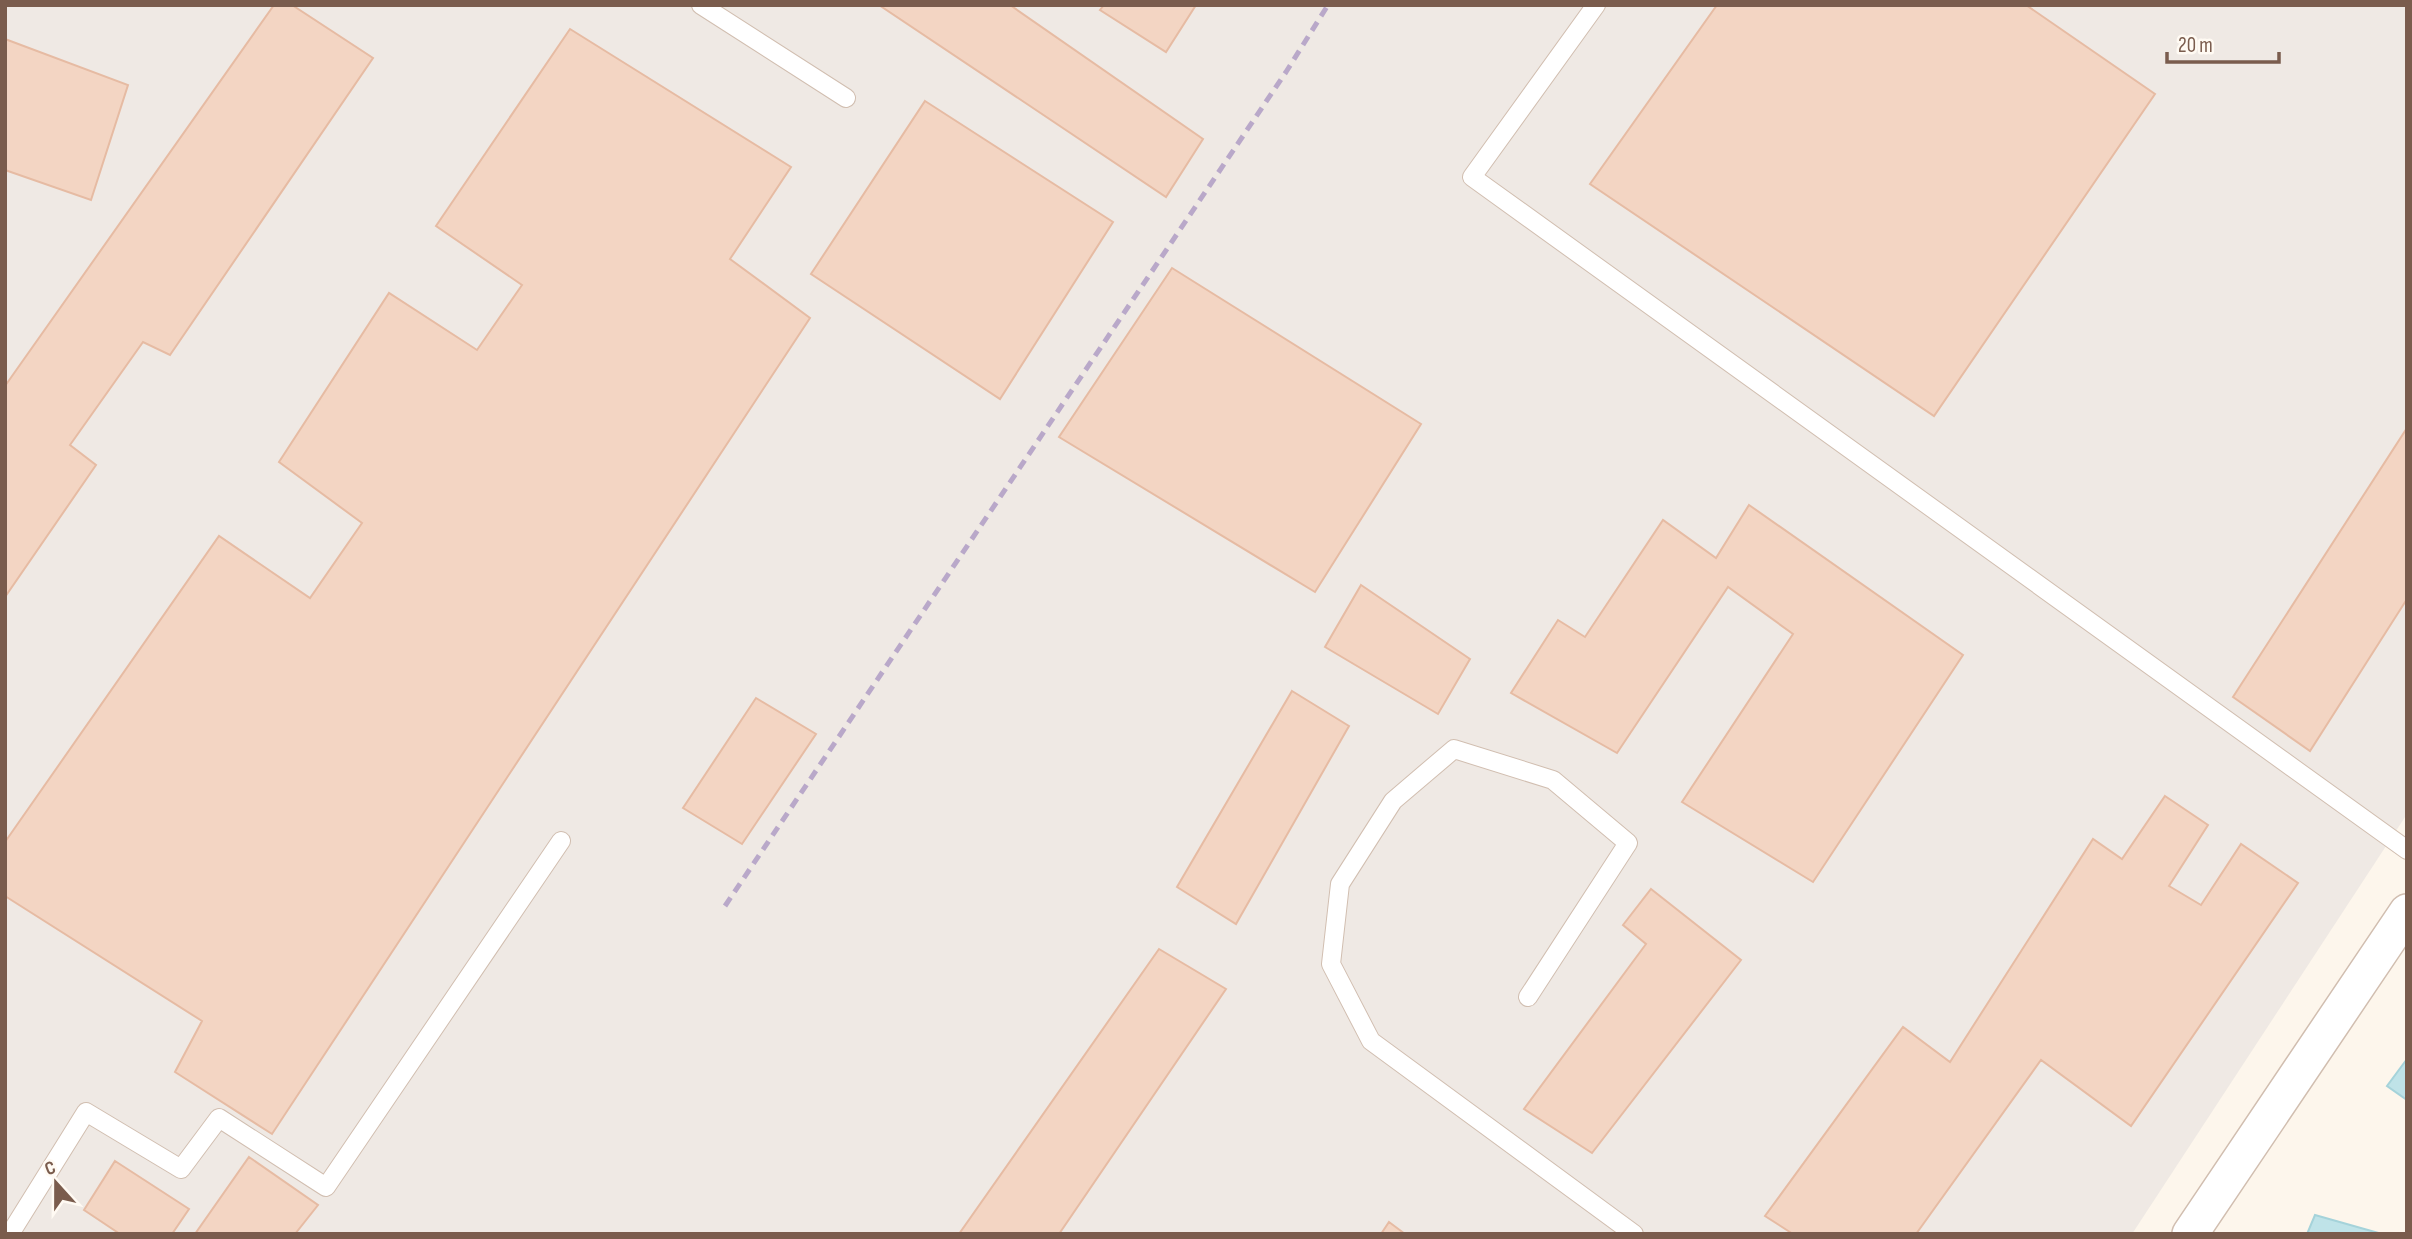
<svg xmlns="http://www.w3.org/2000/svg" width="2412" height="1239" font-family="'Sofia Sans Condensed',sans-serif">
<rect width="100%" height="100%" fill="#fdf6ec"/>
<path fill="#efe9e4" d="M 5,5 L 2407,5 L 2407,814 L 2132,1234 L 5,1234 Z"/>
<path fill="#bfe3e8" stroke="#a5d3da" stroke-width="2" d="M 2407,1059 L 2407,1100 L 2387,1086 Z
M 2315,1215 L 2382,1234 L 2307,1234 Z"/>
<path fill="#f3d5c3" stroke="#e6bba3" stroke-width="2" d="M 274,5 L 292,5 L 373,58 L 170,355 L 143,342 L 70,445 L 96,465 L 5,597 L 5,386 Z
M 879,5 L 1010,5 L 1203,139 L 1166,197 Z
M 1104,5 L 1196,5 L 1166,52 L 1100,10 Z
M 1717,5 L 2026,5 L 2155,94 L 1934,416 L 1590,184 Z
M 570,29 L 791,167 L 730,259 L 810,318 L 272,1134 L 175,1072 L 202,1021 L 5,896 L 5,842 L 219,536 L 310,598 L 362,523 L 279,462 L 389,293 L 477,350 L 522,285 L 436,226 Z
M 5,39 L 128,85 L 91,200 L 5,170 Z
M 925,101 L 1113,222 L 1000,399 L 811,274 Z
M 1172,268 L 1421,424 L 1315,592 L 1059,437 Z
M 2407,428 L 2407,599 L 2310,751 L 2233,697 Z
M 1749,505 L 1963,655 L 1813,882 L 1682,802 L 1793,634 L 1728,587 L 1617,753 L 1511,693 L 1558,620 L 1585,637 L 1663,520 L 1716,558 Z
M 1361,585 L 1470,659 L 1438,714 L 1325,647 Z
M 1292,691 L 1349,726 L 1236,924 L 1177,887 Z
M 756,698 L 816,734 L 742,844 L 683,808 Z
M 2165,796 L 2208,825 L 2169,886 L 2201,905 L 2241,844 L 2298,883 L 2131,1126 L 2041,1060 L 1916,1234 L 1793,1234 L 1765,1216 L 1903,1027 L 1950,1062 L 2093,839 L 2122,859 Z
M 1651,889 L 1741,960 L 1592,1153 L 1524,1109 L 1646,944 L 1623,925 Z
M 1159,949 L 1226,989 L 1059,1234 L 959,1234 Z
M 249,1157 L 318,1205 L 295,1234 L 195,1234 Z
M 115,1161 L 189,1209 L 172,1234 L 120,1234 L 84,1210 Z
M 1389,1222 L 1405,1234 L 1381,1234 Z"/>
<g fill="none" stroke-linecap="round" stroke-linejoin="round">
<g stroke="#d1beb0" stroke-width="20">
<path id="lane" d="M 701,5 L 846,98
M 1596,5 L 1472,177 L 2407,850
M 1528,997 L 1628,843 L 1553,780 L 1454,749 L 1393,801 L 1340,884 L 1331,964 L 1371,1041 L 1634,1234
M 10,1234 L 86,1112 L 181,1169 L 219,1118 L 326,1187 L 561,841"/>
</g>
<g stroke="#d1beb0" stroke-width="38">
<path id="street" d="M 2190,1234 L 2407,912"/>
</g>
<use href="#lane" stroke="#fff" stroke-width="18"/>
<use href="#street" stroke="#fff" stroke-width="35"/>
<path stroke="#b9a8c9" stroke-width="5" stroke-dasharray="10 7" stroke-linecap="butt" d="M 725,906 L 1286,72 L 1328,5"/>
</g>
<rect width="2412" height="1239" fill="none" stroke="#7a5c4d" stroke-width="14"/>
<g transform="translate(56 1183) rotate(339)" stroke="#fffaf3" stroke-width="5" paint-order="stroke">
<path d="M0-5L12 26L0 18L-12 26Z" fill="#7a5c4d"/>
<text y="-10" font-size="19" font-weight="bold" text-anchor="middle" fill="#7a5c4d">С</text>
</g>
<path d="M2167 52v10h112v-10" fill="none" stroke="#7a5c4d" stroke-width="3.5"/>
<text x="2178" y="52" font-size="21" fill="#7a5c4d" stroke="#fffaf3" stroke-width="5" paint-order="stroke">20 m</text>
</svg>
